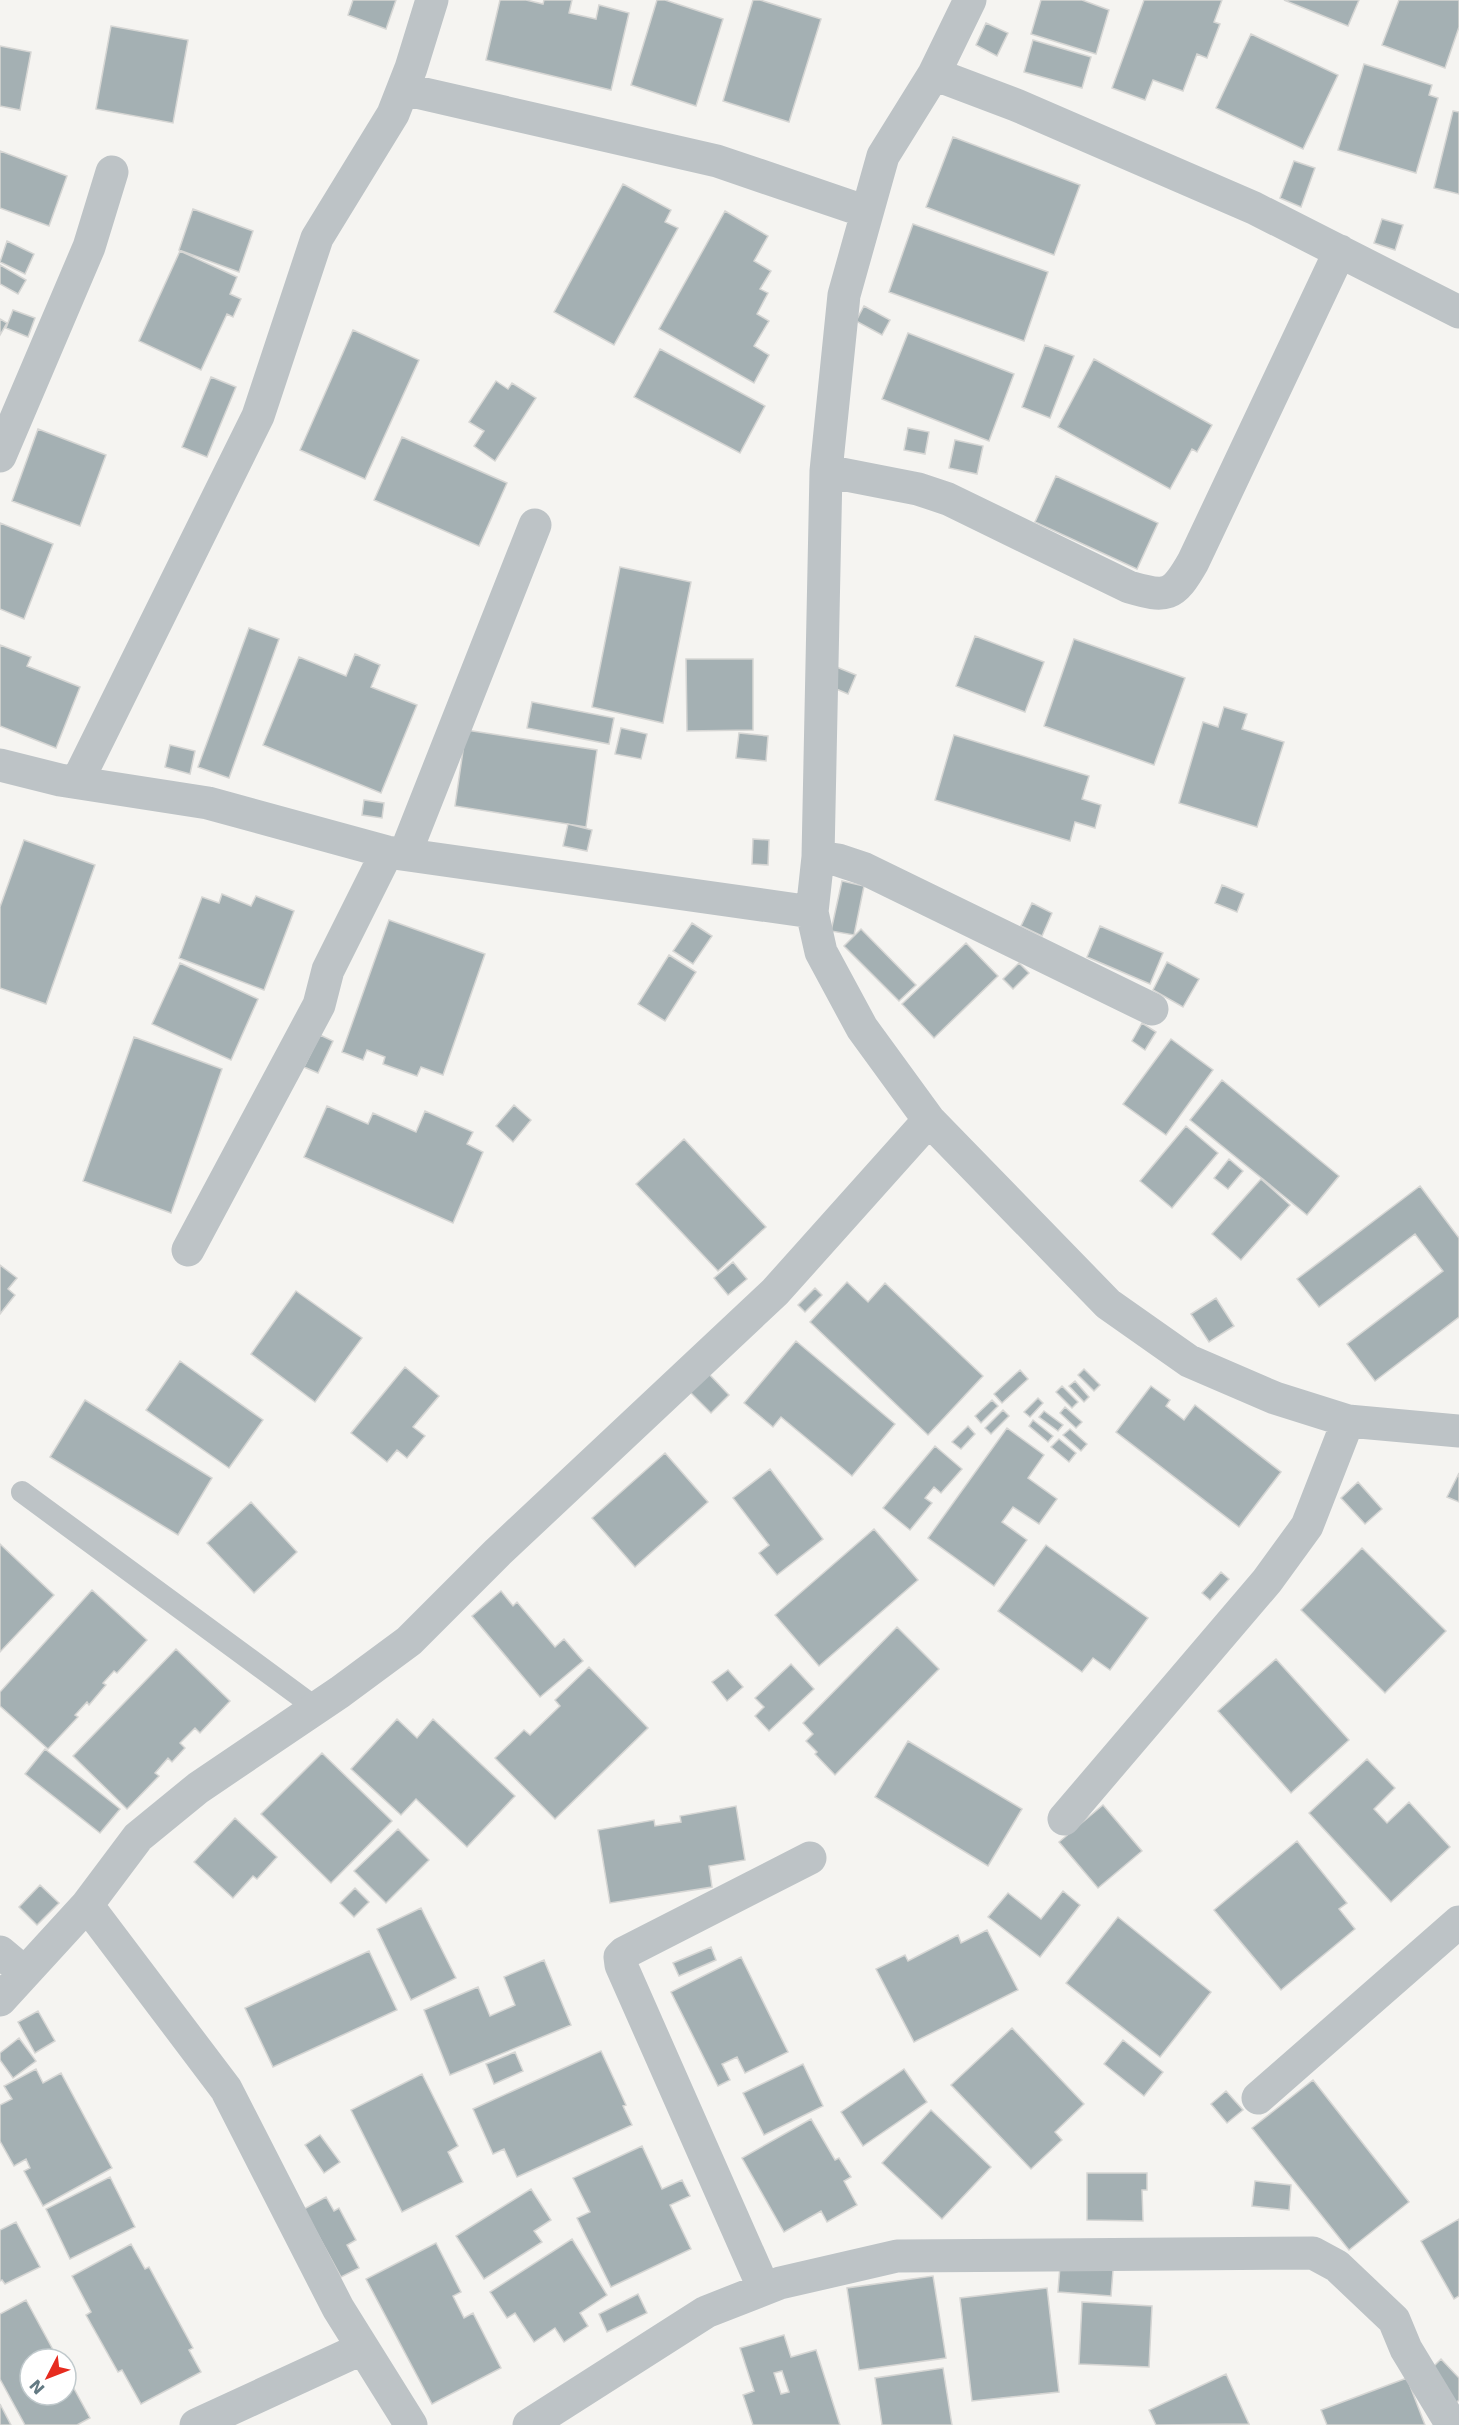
<svg xmlns="http://www.w3.org/2000/svg" width="1459" height="2425" font-family="'DejaVu Sans',sans-serif">
<rect width="100%" height="100%" fill="#f5f4f1"/>
<path fill="#a4b0b3" stroke="#d6d6d4" stroke-width="1.5" fill-rule="evenodd" d="M 353,0 L 396,0 L 386,29 L 348,15 Z
M 500,0 L 526,0 L 543,4 L 544,0 L 572,0 L 569,13 L 596,19 L 599,5 L 629,13 L 611,90 L 486,60 Z
M 657,0 L 665,0 L 723,19 L 696,106 L 631,85 Z
M 753,0 L 760,0 L 821,19 L 789,122 L 723,101 Z
M 1041,0 L 1082,0 L 1109,10 L 1096,54 L 1031,34 Z
M 1144,0 L 1222,0 L 1214,22 L 1220,24 L 1207,58 L 1197,54 L 1183,91 L 1153,80 L 1145,100 L 1112,88 Z
M 1284,0 L 1359,0 L 1348,26 Z
M 1399,0 L 1459,0 L 1459,27 L 1445,68 L 1382,45 Z
M 986,23 L 1008,33 L 997,56 L 976,45 Z
M 111,26 L 188,40 L 173,123 L 96,109 Z
M 1251,34 L 1338,75 L 1303,149 L 1216,108 Z
M 1033,40 L 1091,57 L 1082,88 L 1024,72 Z
M 0,46 L 31,52 L 20,110 L 0,106 Z
M 1364,64 L 1432,85 L 1429,95 L 1438,98 L 1416,173 L 1338,150 Z
M 1453,111 L 1459,112 L 1459,194 L 1434,188 Z
M 953,137 L 1080,185 L 1054,255 L 926,207 Z
M 0,151 L 67,176 L 49,226 L 0,208 Z
M 1294,161 L 1315,168 L 1301,207 L 1280,198 Z
M 623,184 L 671,210 L 665,222 L 678,228 L 614,345 L 554,312 Z
M 193,209 L 253,231 L 239,272 L 179,250 Z
M 725,211 L 768,236 L 754,261 L 771,271 L 760,289 L 768,293 L 757,314 L 769,321 L 754,346 L 769,355 L 754,383 L 659,329 Z
M 1382,219 L 1403,225 L 1395,250 L 1374,243 Z
M 913,224 L 1048,272 L 1024,341 L 889,292 Z
M 7,241 L 34,254 L 25,274 L 0,262 Z
M 180,251 L 237,277 L 230,294 L 241,299 L 233,317 L 227,314 L 201,370 L 139,341 Z
M 0,265 L 26,280 L 18,294 L 0,284 Z
M 864,306 L 890,320 L 882,335 L 856,321 Z
M 13,310 L 35,318 L 28,337 L 6,328 Z
M 0,319 L 7,323 L 0,335 Z
M 353,330 L 419,360 L 365,479 L 300,450 Z
M 908,333 L 1014,374 L 989,441 L 882,399 Z
M 1045,345 L 1074,356 L 1050,418 L 1022,407 Z
M 660,349 L 765,406 L 740,453 L 634,397 Z
M 1094,359 L 1212,425 L 1197,452 L 1192,449 L 1170,489 L 1058,427 Z
M 211,377 L 236,387 L 207,457 L 182,447 Z
M 496,381 L 508,389 L 512,383 L 536,398 L 495,461 L 474,446 L 484,431 L 469,422 Z
M 908,428 L 929,432 L 925,454 L 904,450 Z
M 38,429 L 106,455 L 80,526 L 12,501 Z
M 402,437 L 507,483 L 479,546 L 374,500 Z
M 955,440 L 983,446 L 977,474 L 949,468 Z
M 1056,476 L 1158,523 L 1137,569 L 1035,522 Z
M 0,523 L 53,544 L 24,619 L 0,609 Z
M 620,567 L 691,582 L 663,723 L 592,707 Z
M 249,628 L 279,639 L 229,778 L 198,767 Z
M 975,636 L 1044,662 L 1025,712 L 956,686 Z
M 1074,639 L 1185,678 L 1154,765 L 1044,726 Z
M 0,645 L 31,657 L 27,666 L 80,687 L 56,748 L 0,726 Z
M 355,654 L 380,665 L 371,687 L 417,705 L 381,793 L 263,745 L 299,657 L 346,676 Z
M 686,659 L 753,659 L 753,730 L 687,731 Z
M 834,666 L 856,675 L 848,694 L 827,685 Z
M 532,702 L 614,718 L 609,744 L 527,728 Z
M 1224,707 L 1247,714 L 1242,729 L 1284,742 L 1257,827 L 1179,803 L 1203,722 L 1218,727 Z
M 621,728 L 647,734 L 641,759 L 615,754 Z
M 466,730 L 597,750 L 586,827 L 455,806 Z
M 739,733 L 768,736 L 766,761 L 736,758 Z
M 954,735 L 1089,776 L 1082,799 L 1101,805 L 1095,828 L 1075,822 L 1070,841 L 935,800 Z
M 170,745 L 195,751 L 190,774 L 165,767 Z
M 364,800 L 384,803 L 382,818 L 362,815 Z
M 568,824 L 592,830 L 587,851 L 563,846 Z
M 753,839 L 769,840 L 768,865 L 752,864 Z
M 24,840 L 95,865 L 46,1004 L 0,988 L 0,907 Z
M 842,881 L 864,886 L 854,935 L 831,931 Z
M 1222,885 L 1244,894 L 1237,912 L 1215,903 Z
M 222,894 L 251,906 L 256,896 L 294,911 L 264,990 L 179,958 L 202,897 L 219,903 Z
M 1032,903 L 1052,913 L 1042,936 L 1021,926 Z
M 389,920 L 485,954 L 443,1075 L 421,1067 L 417,1076 L 383,1064 L 385,1057 L 367,1050 L 363,1060 L 342,1052 Z
M 692,923 L 712,936 L 693,964 L 673,951 Z
M 1100,926 L 1163,953 L 1150,984 L 1087,957 Z
M 861,929 L 916,985 L 899,1001 L 844,946 Z
M 966,943 L 998,976 L 934,1038 L 902,1004 Z
M 669,955 L 696,972 L 665,1021 L 638,1004 Z
M 1167,962 L 1199,979 L 1183,1007 L 1153,990 Z
M 180,963 L 258,999 L 231,1060 L 152,1024 Z
M 1019,963 L 1029,973 L 1013,989 L 1003,979 Z
M 1142,1023 L 1156,1032 L 1145,1050 L 1132,1041 Z
M 320,1035 L 333,1041 L 318,1073 L 304,1067 Z
M 134,1037 L 222,1069 L 171,1213 L 83,1181 Z
M 1171,1039 L 1213,1070 L 1166,1135 L 1123,1104 Z
M 1222,1080 L 1339,1176 L 1307,1215 L 1190,1120 Z
M 514,1105 L 531,1120 L 513,1142 L 496,1126 Z
M 327,1106 L 368,1124 L 373,1113 L 416,1132 L 425,1111 L 473,1132 L 467,1144 L 483,1152 L 453,1223 L 304,1157 Z
M 1186,1126 L 1218,1153 L 1172,1208 L 1140,1181 Z
M 684,1139 L 766,1227 L 718,1271 L 636,1184 Z
M 1229,1159 L 1243,1171 L 1228,1189 L 1214,1178 Z
M 1261,1179 L 1290,1205 L 1241,1260 L 1212,1234 Z
M 1420,1186 L 1459,1238 L 1459,1317 L 1375,1381 L 1347,1344 L 1443,1271 L 1415,1234 L 1319,1307 L 1297,1279 Z
M 733,1262 L 747,1279 L 728,1295 L 714,1278 Z
M 0,1265 L 17,1278 L 8,1289 L 15,1295 L 0,1314 Z
M 847,1282 L 868,1302 L 885,1283 L 983,1376 L 928,1435 L 810,1322 Z
M 815,1288 L 822,1295 L 805,1312 L 798,1305 Z
M 296,1291 L 362,1338 L 315,1402 L 251,1354 Z
M 1216,1298 L 1234,1326 L 1209,1342 L 1191,1314 Z
M 796,1341 L 895,1424 L 852,1476 L 781,1417 L 773,1427 L 744,1403 Z
M 180,1361 L 263,1420 L 229,1468 L 146,1410 Z
M 405,1367 L 439,1396 L 413,1427 L 425,1436 L 407,1458 L 397,1450 L 387,1462 L 351,1433 Z
M 1084,1369 L 1100,1385 L 1094,1391 L 1078,1375 Z
M 1020,1370 L 1028,1379 L 1002,1403 L 994,1394 Z
M 707,1372 L 729,1395 L 711,1413 L 689,1391 Z
M 1075,1381 L 1089,1397 L 1084,1402 L 1069,1386 Z
M 1062,1386 L 1078,1402 L 1072,1408 L 1056,1392 Z
M 1151,1386 L 1170,1400 L 1166,1406 L 1184,1420 L 1195,1405 L 1281,1472 L 1239,1527 L 1116,1432 Z
M 1038,1398 L 1043,1403 L 1030,1417 L 1024,1412 Z
M 85,1400 L 212,1478 L 178,1535 L 50,1457 Z
M 992,1400 L 998,1406 L 981,1423 L 975,1416 Z
M 1065,1407 L 1082,1422 L 1076,1428 L 1060,1413 Z
M 1003,1410 L 1009,1416 L 991,1434 L 985,1428 Z
M 1044,1411 L 1063,1425 L 1058,1431 L 1039,1417 Z
M 1033,1420 L 1053,1436 L 1048,1442 L 1029,1426 Z
M 968,1426 L 975,1434 L 961,1449 L 952,1442 Z
M 1007,1428 L 1044,1455 L 1028,1478 L 1057,1499 L 1039,1524 L 1013,1507 L 1002,1522 L 1027,1540 L 994,1586 L 928,1538 Z
M 1070,1429 L 1087,1444 L 1081,1451 L 1063,1435 Z
M 1059,1439 L 1076,1453 L 1069,1462 L 1051,1447 Z
M 935,1446 L 962,1469 L 941,1493 L 934,1487 L 925,1498 L 932,1503 L 910,1530 L 883,1508 Z
M 665,1453 L 708,1502 L 635,1567 L 592,1518 Z
M 770,1469 L 823,1539 L 777,1575 L 759,1553 L 769,1545 L 733,1498 Z
M 1459,1473 L 1459,1502 L 1447,1497 Z
M 1358,1482 L 1382,1509 L 1365,1524 L 1341,1498 Z
M 251,1502 L 297,1552 L 254,1593 L 207,1543 Z
M 874,1529 L 918,1580 L 819,1666 L 775,1615 Z
M 0,1544 L 54,1595 L 0,1652 Z
M 1046,1545 L 1148,1618 L 1110,1670 L 1093,1658 L 1082,1672 L 998,1611 Z
M 1362,1548 L 1446,1631 L 1385,1693 L 1301,1610 Z
M 1221,1572 L 1229,1579 L 1210,1600 L 1202,1593 Z
M 92,1590 L 147,1640 L 117,1673 L 114,1671 L 103,1683 L 106,1685 L 89,1705 L 87,1702 L 75,1715 L 78,1717 L 48,1749 L 0,1706 L 0,1692 Z
M 501,1591 L 513,1606 L 517,1602 L 555,1647 L 564,1639 L 583,1661 L 540,1697 L 472,1616 Z
M 897,1627 L 939,1669 L 835,1775 L 815,1754 L 817,1752 L 806,1741 L 813,1734 L 803,1723 Z
M 176,1649 L 230,1701 L 200,1733 L 195,1728 L 180,1743 L 185,1748 L 172,1762 L 168,1758 L 155,1773 L 159,1776 L 127,1809 L 73,1756 Z
M 1276,1659 L 1349,1740 L 1291,1793 L 1218,1711 Z
M 791,1664 L 814,1689 L 769,1731 L 755,1716 L 764,1707 L 755,1698 Z
M 589,1667 L 648,1728 L 555,1819 L 495,1758 L 524,1730 L 530,1735 L 560,1706 L 555,1700 Z
M 728,1670 L 743,1687 L 727,1701 L 712,1682 Z
M 397,1719 L 417,1738 L 433,1719 L 515,1796 L 467,1847 L 416,1799 L 401,1815 L 351,1769 Z
M 908,1741 L 1022,1809 L 988,1866 L 875,1797 Z
M 45,1749 L 120,1809 L 100,1833 L 25,1774 Z
M 322,1753 L 392,1821 L 331,1883 L 261,1814 Z
M 1367,1759 L 1395,1788 L 1374,1809 L 1387,1823 L 1409,1802 L 1450,1847 L 1391,1902 L 1309,1813 Z
M 1103,1805 L 1142,1851 L 1098,1888 L 1059,1842 Z
M 736,1806 L 745,1860 L 709,1866 L 712,1887 L 610,1903 L 598,1830 L 654,1820 L 655,1826 L 681,1822 L 680,1816 Z
M 235,1818 L 277,1857 L 257,1879 L 253,1876 L 233,1898 L 194,1862 Z
M 398,1829 L 429,1860 L 386,1903 L 354,1871 Z
M 1297,1841 L 1347,1903 L 1339,1909 L 1355,1929 L 1281,1990 L 1214,1910 Z
M 40,1885 L 59,1903 L 37,1925 L 19,1907 Z
M 355,1888 L 369,1902 L 354,1917 L 340,1903 Z
M 1063,1891 L 1080,1905 L 1040,1957 L 988,1917 L 1008,1893 L 1041,1919 Z
M 421,1908 L 456,1978 L 411,2000 L 377,1929 Z
M 1118,1917 L 1211,1992 L 1160,2057 L 1066,1983 Z
M 987,1930 L 1018,1990 L 914,2042 L 876,1969 L 905,1955 L 908,1961 L 958,1935 L 961,1943 Z
M 711,1947 L 716,1960 L 679,1976 L 673,1963 Z
M 369,1951 L 397,2010 L 273,2067 L 245,2008 Z
M 741,1957 L 788,2052 L 745,2073 L 737,2057 L 722,2064 L 730,2080 L 718,2086 L 671,1992 Z
M 544,1960 L 571,2025 L 450,2075 L 424,2010 L 478,1987 L 490,2016 L 515,2005 L 504,1977 Z
M 38,2011 L 55,2041 L 35,2053 L 18,2022 Z
M 1012,2028 L 1084,2104 L 1055,2132 L 1062,2140 L 1031,2169 L 951,2085 Z
M 19,2038 L 36,2061 L 13,2078 L 0,2060 L 0,2053 Z
M 1123,2040 L 1163,2072 L 1144,2096 L 1104,2064 Z
M 601,2051 L 626,2105 L 623,2106 L 632,2125 L 517,2177 L 504,2149 L 493,2154 L 473,2109 Z
M 515,2052 L 523,2071 L 494,2084 L 486,2064 Z
M 803,2064 L 823,2106 L 764,2135 L 743,2093 Z
M 36,2069 L 43,2083 L 61,2073 L 112,2168 L 43,2206 L 24,2171 L 30,2168 L 26,2159 L 14,2166 L 0,2141 L 0,2105 L 12,2099 L 4,2086 Z
M 904,2069 L 927,2102 L 863,2146 L 841,2112 Z
M 422,2074 L 458,2146 L 448,2152 L 463,2182 L 402,2212 L 351,2110 Z
M 1313,2080 L 1409,2202 L 1349,2250 L 1252,2128 Z
M 1226,2091 L 1243,2110 L 1227,2123 L 1211,2104 Z
M 931,2110 L 991,2167 L 942,2219 L 882,2163 Z
M 811,2119 L 835,2160 L 839,2158 L 851,2177 L 844,2181 L 857,2205 L 827,2222 L 821,2211 L 784,2232 L 742,2158 Z
M 320,2135 L 340,2162 L 324,2173 L 305,2145 Z
M 642,2146 L 662,2189 L 682,2180 L 690,2196 L 670,2205 L 691,2249 L 611,2287 L 577,2218 L 590,2212 L 573,2178 Z
M 1087,2173 L 1147,2173 L 1147,2190 L 1142,2190 L 1143,2221 L 1087,2220 Z
M 110,2177 L 135,2227 L 70,2259 L 46,2209 Z
M 1255,2181 L 1291,2185 L 1289,2210 L 1252,2206 Z
M 531,2189 L 551,2220 L 534,2231 L 542,2242 L 484,2279 L 456,2236 Z
M 326,2197 L 334,2211 L 339,2208 L 356,2240 L 347,2245 L 359,2268 L 341,2277 L 304,2209 Z
M 1459,2219 L 1459,2296 L 1454,2299 L 1421,2241 Z
M 16,2222 L 40,2267 L 5,2284 L 2,2280 L 0,2281 L 0,2230 Z
M 572,2239 L 607,2295 L 580,2313 L 588,2326 L 564,2342 L 555,2328 L 534,2342 L 515,2313 L 507,2318 L 490,2292 Z
M 436,2243 L 461,2292 L 453,2296 L 464,2318 L 473,2313 L 501,2368 L 432,2404 L 366,2279 Z
M 131,2244 L 145,2269 L 149,2267 L 193,2348 L 189,2350 L 201,2372 L 141,2404 L 122,2370 L 118,2372 L 86,2315 L 91,2312 L 72,2276 Z
M 1060,2266 L 1113,2270 L 1111,2296 L 1058,2292 Z
M 933,2276 L 946,2358 L 859,2370 L 847,2288 Z
M 1047,2288 L 1059,2392 L 972,2401 L 960,2298 Z
M 638,2294 L 647,2313 L 607,2332 L 599,2314 Z
M 26,2300 L 58,2359 L 30,2359 L 30,2395 L 66,2395 L 66,2374 L 90,2418 L 77,2425 L 25,2425 L 0,2379 L 0,2314 Z
M 1082,2302 L 1152,2306 L 1149,2367 L 1079,2364 Z
M 784,2335 L 791,2357 L 816,2350 L 840,2425 L 753,2425 L 743,2395 L 754,2391 L 740,2348 ZM 782,2371 L 789,2392 L 781,2394 L 774,2373 Z
M 1441,2359 L 1459,2378 L 1459,2400 L 1456,2403 L 1427,2373 Z
M 943,2368 L 952,2425 L 882,2425 L 875,2378 Z
M 1226,2374 L 1249,2424 L 1156,2425 L 1149,2410 Z
M 1407,2378 L 1425,2425 L 1327,2425 L 1321,2410 Z
M 0,2404 L 11,2425 L 0,2425 Z"/>
<g fill="none" stroke-linecap="round" stroke-linejoin="round">
<path stroke="#bdc3c6" stroke-width="22" d="M 22,1492 L 316,1708"/>
<path stroke="#bdc3c6" stroke-width="33" d="M 970,0 L 934,74 L 883,156 L 844,295 L 826,471 L 818,857 L 812,912 L 821,952 L 862,1028 L 929,1120 L 1108,1304 L 1189,1361 L 1275,1398 L 1348,1421 L 1459,1431
M 934,74 L 1016,105 L 1254,208 L 1459,312
M 403,89 L 717,161 L 867,212
M 0,456 L 89,247 L 112,172
M 826,471 L 918,489 L 948,499 L 1129,587 C 1167,598 1173,597 1193,562 L 1340,251
M 0,765 L 60,780 L 208,803 L 387,852 L 812,912
M 77,782 L 258,416 L 317,238 L 393,114 L 411,68 L 432,0
M 405,854 L 535,525
M 818,857 L 838,860 L 865,869 L 1152,1009
M 188,1250 L 319,1005 L 328,970 L 387,852
M 1064,1819 L 1267,1581 L 1307,1526 L 1348,1421
M 87,1905 L 226,2089 L 338,2308 L 411,2425
M 0,1952 L 25,1973
M 0,2000 L 87,1905 L 138,1837 L 198,1788 L 340,1692 L 409,1641 L 498,1552 L 775,1292 L 929,1120
M 1258,2098 L 1459,1922
M 764,2289 L 621,1965 L 620,1957 L 624,1953 L 810,1858
M 196,2425 L 363,2348
M 529,2425 L 706,2312 L 780,2283 L 897,2256 L 1313,2253 L 1337,2266 L 1394,2320 L 1406,2349 L 1452,2425"/>
</g>
<g transform="translate(48 2377) rotate(228)"><circle r="28" fill="#ffffff" stroke="#c1cacd" stroke-width="1.5"/>
<path d="M0-4.5L10 22L0 15L-10 22Z" fill="#e62b1f"/>
<text y="-9" font-size="16" font-weight="bold" text-anchor="middle" fill="#637a83">N</text>
</g>
</svg>
